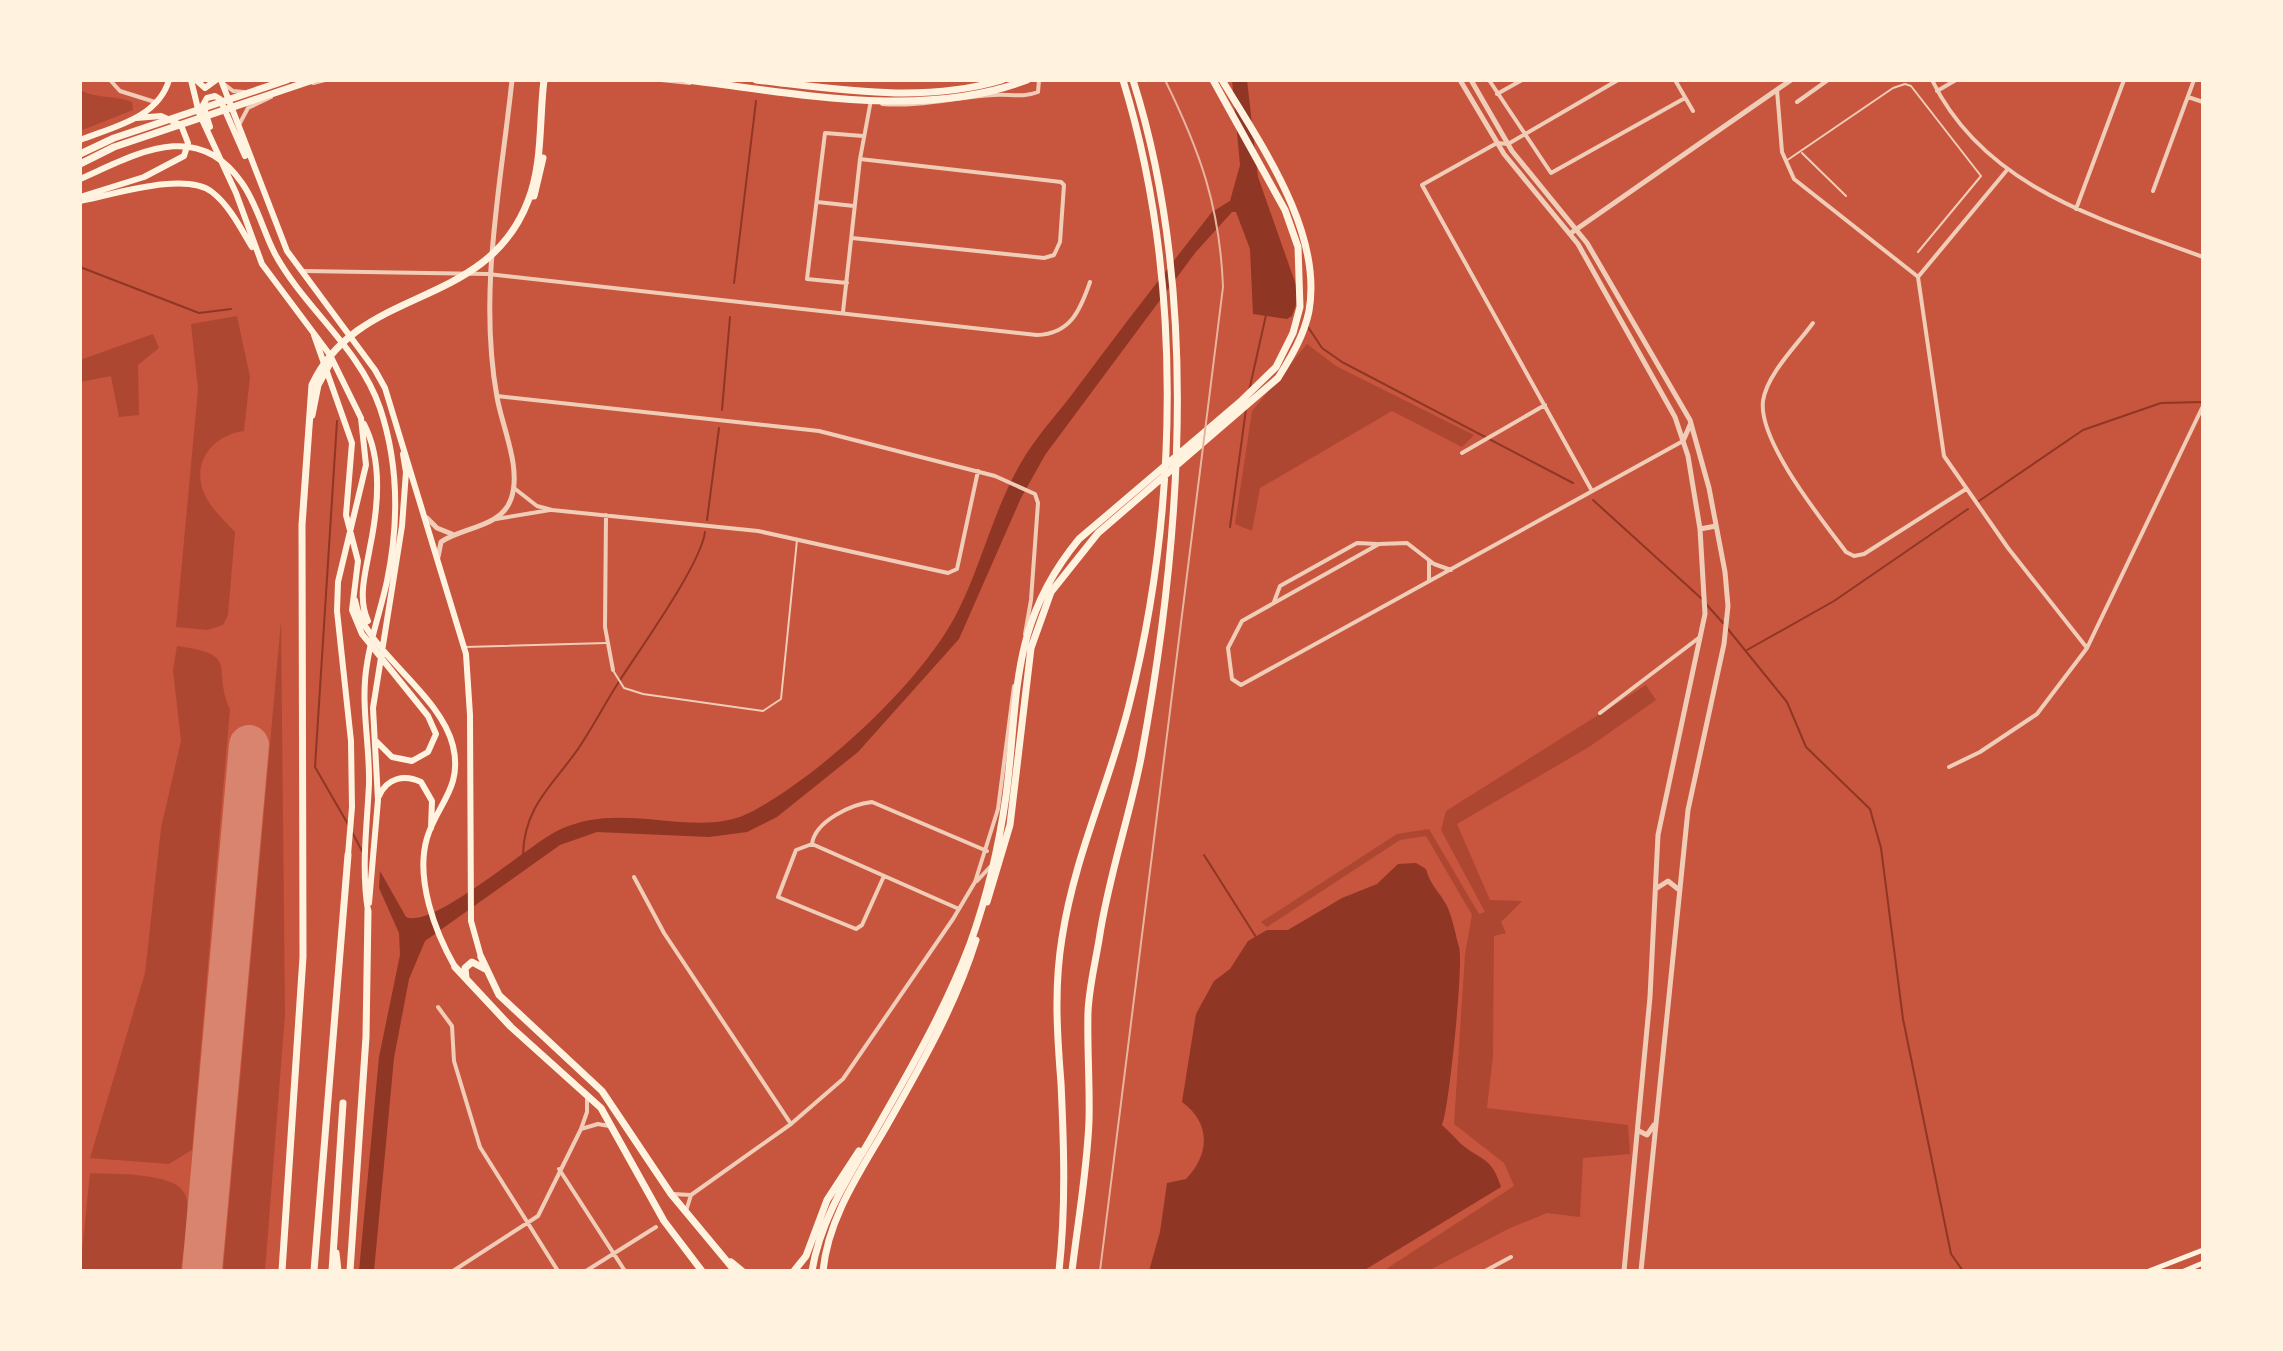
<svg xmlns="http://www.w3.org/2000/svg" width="2283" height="1351" font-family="Karla,sans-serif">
<rect width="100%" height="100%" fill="#c8553d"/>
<path fill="#ae4732" d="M 80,83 L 82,91 C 99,99 116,95 132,102 L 133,110 L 80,131 Z
M 237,316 L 250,377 L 244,431 C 213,435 191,462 204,493 C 210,508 224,520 235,532 L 228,615 L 223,625 L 207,630 L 176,627 L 198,389 L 191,324 Z
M 153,334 L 159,348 L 138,365 L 139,415 L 119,417 L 111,376 L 80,382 L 80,360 Z
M 1307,344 L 1336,366 L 1474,435 L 1462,447 L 1392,411 L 1260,488 L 1252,531 L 1235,524 L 1252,411 Z
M 281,621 L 285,1014 L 265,1271 L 223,1271 Z
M 177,646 C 242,655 211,667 230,709 L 192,1150 L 169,1164 L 90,1158 L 145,973 L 161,828 L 181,741 L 173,670 Z
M 1646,685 L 1656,700 L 1589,747 L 1457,824 L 1490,900 L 1522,901 L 1501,922 L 1506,933 L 1494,936 L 1493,1056 L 1487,1108 L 1628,1125 L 1630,1154 L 1583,1158 L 1580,1217 L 1547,1213 L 1508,1229 L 1428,1271 L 1383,1271 L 1514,1186 L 1504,1163 L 1454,1124 L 1465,954 L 1472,915 L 1426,836 L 1400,840 L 1267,927 L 1261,922 L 1397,834 L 1429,829 L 1479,914 L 1485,912 L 1441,830 L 1446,811 Z
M 90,1173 C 113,1175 185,1170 187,1201 C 189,1223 183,1249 181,1271 L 80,1271 Z"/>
<path fill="#8f3625" d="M 1232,80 L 1247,80 L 1258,177 L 1296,285 L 1298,299 L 1292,316 L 1287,319 L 1253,314 L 1250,249 L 1236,212 L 1232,212 L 1195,253 L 1045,455 L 1021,498 L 959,639 L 858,752 L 777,817 L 747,832 L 709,837 L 597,832 L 560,845 L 425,941 L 409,979 L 394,1058 L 374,1271 L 359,1271 L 379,1057 L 400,955 L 399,933 L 379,888 L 380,871 L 406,917 C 433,930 529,844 559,830 C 624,798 697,842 753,811 C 822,774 923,681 958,611 C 983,561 995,504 1025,456 C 1040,432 1060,411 1076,389 C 1121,329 1166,270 1212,212 L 1230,201 L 1240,165 Z
M 1416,863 L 1426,869 C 1431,887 1440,892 1447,906 C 1453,919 1455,933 1459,947 C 1464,961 1449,1110 1442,1125 C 1449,1131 1455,1138 1461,1144 C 1483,1162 1491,1156 1501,1187 L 1363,1271 L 1149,1271 L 1160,1232 L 1167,1183 L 1186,1179 C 1210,1154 1211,1123 1182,1102 L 1196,1014 L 1214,981 L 1230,969 L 1248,941 L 1267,930 L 1288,930 L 1342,898 L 1377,884 L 1398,864 Z"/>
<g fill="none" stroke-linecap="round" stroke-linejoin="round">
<path stroke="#8f3625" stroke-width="2" d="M 80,267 L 199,313 L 231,309
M 734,283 L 756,101
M 1308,327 L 1322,348 L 1342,362 L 1573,483
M 1249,391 L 1266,315
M 722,410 L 730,317
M 337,421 L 315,767 L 349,826
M 1593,500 L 1702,599
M 1979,501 L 2083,430 L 2161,403 L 2203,402
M 707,520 L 719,428
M 1230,527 L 1246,409
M 1706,604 L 1723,623
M 1727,628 L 1787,702 L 1806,747 L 1870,809 L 1881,848 L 1903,1019 L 1951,1254 L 1963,1271
M 1747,650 L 1834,601 L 1968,509
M 352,832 L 362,851
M 523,855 C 524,806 553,785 578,749 C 593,727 605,703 620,680 C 640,649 701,564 705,532
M 1204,855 L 1256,937"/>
<path stroke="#d8846e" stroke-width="40" d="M 202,1271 L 249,745"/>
<path stroke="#f1ccb7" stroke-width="2" d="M 1802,153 L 1846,196
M 1786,161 L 1893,88 L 1905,84 L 1911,86 L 1981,176 L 1918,252
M 465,647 L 606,643
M 614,672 L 624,688 L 643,694 L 763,711 L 781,699 L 797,540"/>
<path stroke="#f1ccb7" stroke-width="4" d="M 110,80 L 120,91 L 155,102
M 661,80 L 690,83
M 1489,80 L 1551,173 L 1685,98
M 1675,80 L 1693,111
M 1932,80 C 1984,187 2100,219 2203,257
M 313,83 L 325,80
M 224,84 L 233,91 L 244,92
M 1777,90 L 1782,152 L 1794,179 L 1917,276
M 1937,91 L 1956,80
M 1497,94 L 1522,80
M 2188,97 L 2203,102
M 1797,102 L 1828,80
M 882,104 C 920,107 956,97 994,95 C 1010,94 1023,98 1038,92 L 1039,80
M 240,123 L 248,108 L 271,97
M 2007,170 L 1918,277 L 1944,456 L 2008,548 L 2087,648
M 2153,191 L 2194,80
M 817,202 L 854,206
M 2076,209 L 2124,80
M 852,238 L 1044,258 L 1054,255 L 1060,242 L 1064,185 L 1061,182 L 860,159
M 304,271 L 488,274 L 1037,335 C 1070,334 1080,311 1090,282
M 847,283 L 807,279 L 825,133 L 863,136
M 843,312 L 860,159 L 871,100
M 1813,323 C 1797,345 1767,374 1763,401 C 1758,441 1822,520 1846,552 L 1854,556 L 1864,554 L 1966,489
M 497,396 L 819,431 L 995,476 L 1035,494 L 1038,503 L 1031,600 L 1025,634
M 1462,453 L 1545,405
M 514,488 L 537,506 L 552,510 L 758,531 L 948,573 L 957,569 L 978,471
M 1592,491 L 1422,185 L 1497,143 L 1508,144 L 1618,80
M 606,515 L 605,627 L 613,670
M 496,519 L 550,510
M 1429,561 L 1429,580
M 1451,570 L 1434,564 L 1407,543 L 1379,544 L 1242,621 L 1228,648 L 1232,679 L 1241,685 L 1683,441
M 1274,602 L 1280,586 L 1357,543 L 1377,544
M 1600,713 L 1700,637
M 1949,767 L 1980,752 L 2037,714 L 2087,648 L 2203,406
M 812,844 L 959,909
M 884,876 L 862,925 L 856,929 L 778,897 L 796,850 L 812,844 C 815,821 852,804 872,802 L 987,851
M 634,877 L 664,933 L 791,1124
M 977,881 L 990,867
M 438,1007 L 452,1026 L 454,1061 L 480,1147 L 558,1271
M 581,1129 L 598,1124 L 609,1126
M 559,1169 L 625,1271
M 673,1194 L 691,1195
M 686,1211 L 691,1195 L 791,1124 L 843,1079 L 953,919 L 975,882 L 998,809 L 1014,686
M 453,1271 L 538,1216 L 581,1129 L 587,1112 L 587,1098
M 586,1271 L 656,1227
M 1485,1271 L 1511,1257"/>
<path stroke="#f1ccb7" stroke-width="5" d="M 1460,80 L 1504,154 L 1578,244 L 1675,417 L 1688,456 L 1700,529 L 1705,614 L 1658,835 L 1650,997 L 1624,1271
M 1471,80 L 1512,151 L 1587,243 L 1690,420 L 1709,488 L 1725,572 L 1728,606 L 1724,644 L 1688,810 L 1641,1271
M 1571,233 L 1791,80
M 1683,441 L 1690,425
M 427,518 L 437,528 L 452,534
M 1700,529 L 1716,526
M 438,557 L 441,542 C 462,527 501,528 511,499 C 522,468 502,427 497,397 C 478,291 501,185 512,80
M 1657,888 L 1668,881 L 1678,889
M 1639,1131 L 1647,1135 L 1654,1125"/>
<path stroke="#fff3e0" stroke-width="5" d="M 2149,1271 L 2203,1250
M 2184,1271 L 2203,1263"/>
<path stroke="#fff3e0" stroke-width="6" d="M 191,80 L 199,113 L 236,193 L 262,264 L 330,355 L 361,418 L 366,465 L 338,582 L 337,611 L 351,741 L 352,807 L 348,855
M 196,80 L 205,88 L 216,80
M 221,80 L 287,251 L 375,370 L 385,388 L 466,654 L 470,715 L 471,921 L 481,957
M 210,127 L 203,105 L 207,98 L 215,96 L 220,99 L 245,156
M 80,140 C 113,127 158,118 169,80
M 80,179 C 135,155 197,117 242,183 C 257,204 263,231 275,254 C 305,309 359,347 380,408 C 399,465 399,523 387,581 C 381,609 371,636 367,664 C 360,704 370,743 369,784 C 367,827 361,867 368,911
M 80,197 L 144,177 L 184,156 L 188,143 L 181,125 L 161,116 L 136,118
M 80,201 C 113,195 185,171 212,192 C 230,206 241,229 252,247
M 314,335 L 352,443 L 346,515 L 358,561 L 352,610 L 362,634 L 428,716 L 436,734 L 428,752 L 412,761 L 392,757 L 377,742
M 364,424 C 383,461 378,508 370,547 C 366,571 357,598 368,621
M 355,600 C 363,650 440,692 453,746 C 463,788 437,804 427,838 C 415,879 435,932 455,967
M 379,796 C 387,778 404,774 421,782 L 432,801 L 431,828
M 369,903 L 378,800 L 373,708 L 402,526 L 406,472 L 403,454"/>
<path stroke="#fff3e0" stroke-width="7" d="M 687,80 C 796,93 922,120 1027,80
M 756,80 C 838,89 921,104 1002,80
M 80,154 L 114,138 L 287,80
M 80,164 L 114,147 L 313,80
M 534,196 L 543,158
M 312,415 L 318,385 L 330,363
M 987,902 L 1010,825 L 1031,648 L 1051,592 L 1098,533 L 1278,378 C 1291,357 1304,336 1309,311 C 1323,232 1261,145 1222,80
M 481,957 L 499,995 L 602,1091 L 671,1194 L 735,1271
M 455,967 L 511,1027 L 601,1108 L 664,1221 L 702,1271
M 466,978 L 465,968 L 472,962 L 485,969
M 336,1253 L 338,1271
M 731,1262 L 742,1271
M 282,1271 L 303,957 L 302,525 L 312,385 C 359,284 486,311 528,201 C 543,163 539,120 544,80
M 314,1271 L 348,855
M 332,1271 L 343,1103
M 350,1271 L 366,1037 L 368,911
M 794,1271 L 806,1256 L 827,1200 L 859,1151
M 812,1271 C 820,1220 849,1176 874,1133 C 909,1072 945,1010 970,944 C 987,897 999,845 1006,796 C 1019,695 1009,624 1079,539 L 1240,402 L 1276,367 L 1293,333 L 1300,307 L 1298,247 L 1285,210 L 1213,80
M 823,1271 C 828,1218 860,1172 886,1127 C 920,1067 955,1007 976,940
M 1059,1271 C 1066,1208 1064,1146 1061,1083 C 1057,1033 1054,987 1062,938 C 1075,854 1109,785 1129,705 C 1179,508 1183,275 1123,80
M 1072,1271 C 1078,1221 1087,1171 1089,1121 C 1090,1085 1087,1048 1088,1012 C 1089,988 1095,964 1099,940 C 1108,878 1129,819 1141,758 C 1181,543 1200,291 1133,80"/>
<path stroke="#e9b49f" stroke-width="2" d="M 1100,1271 L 1223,287 C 1220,207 1200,151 1165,80"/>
</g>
<rect width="2283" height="1351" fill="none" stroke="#fff3e0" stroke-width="164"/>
</svg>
